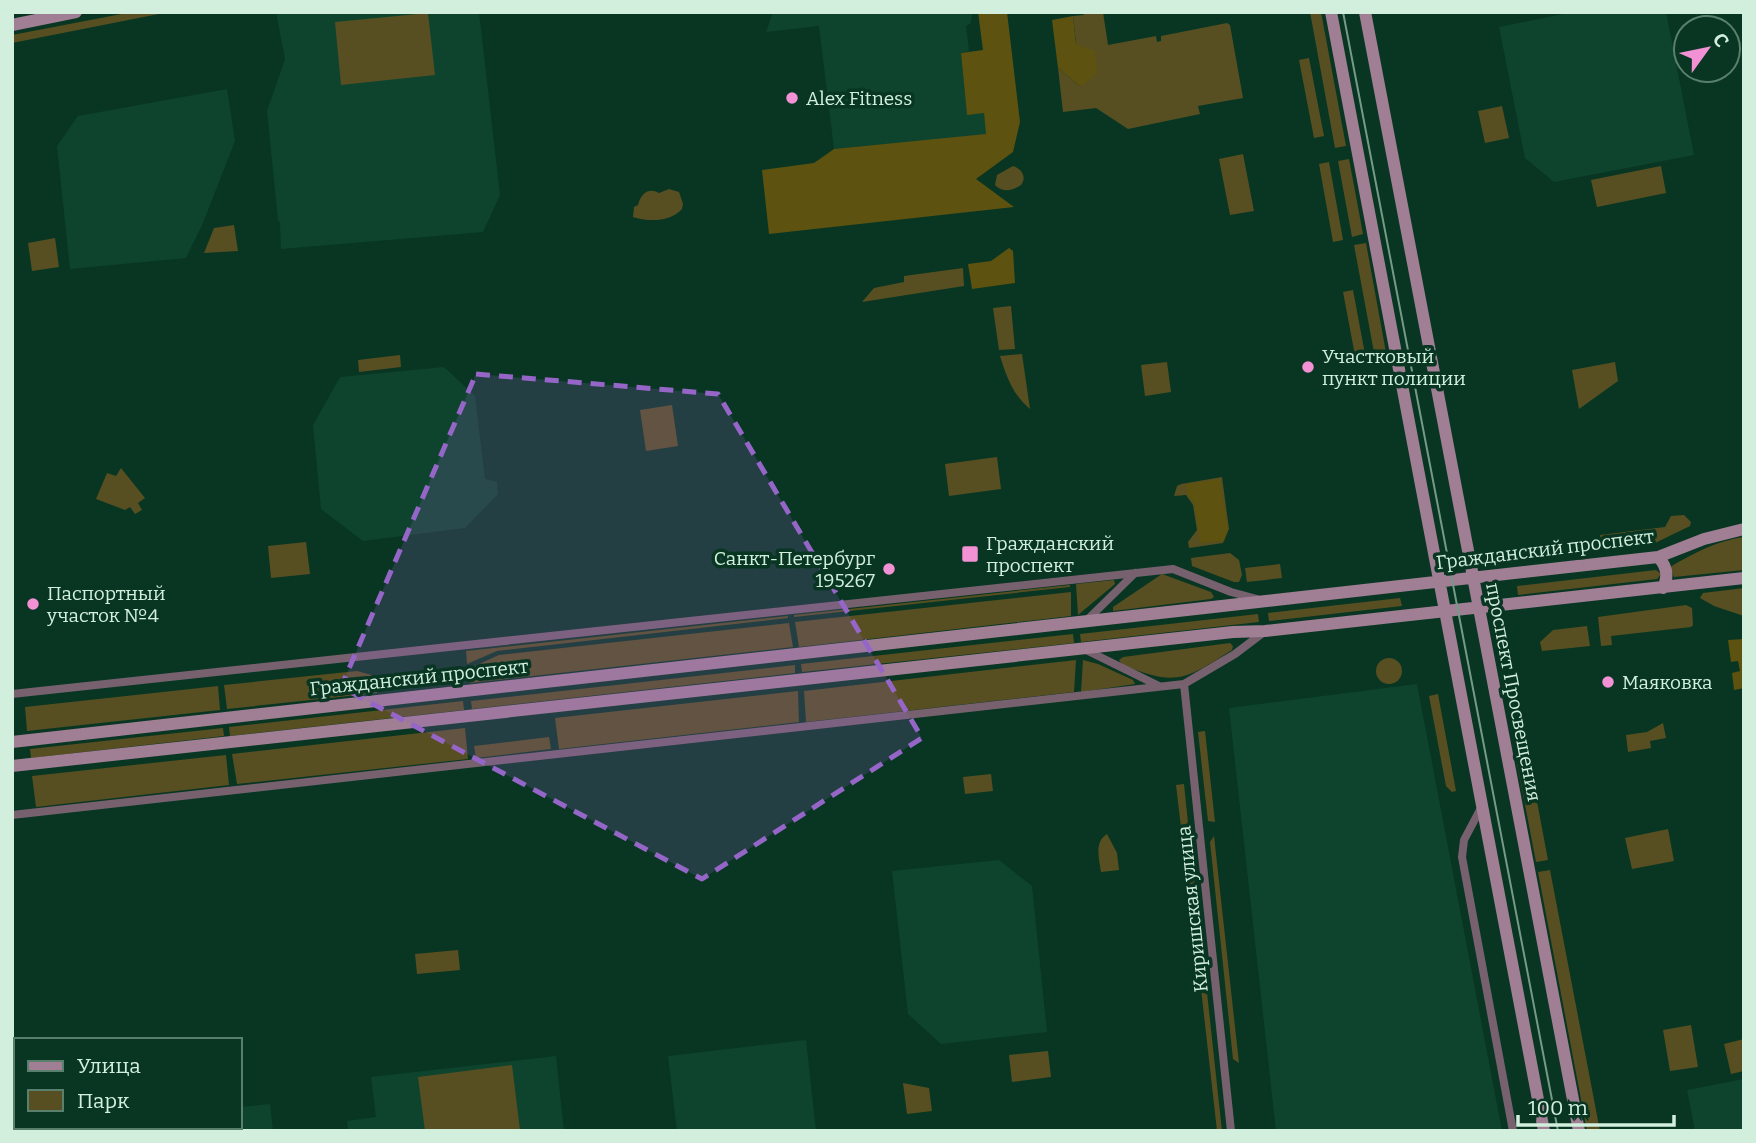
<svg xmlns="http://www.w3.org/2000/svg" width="1756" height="1143" font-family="Bitter,serif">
<rect width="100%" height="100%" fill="#083622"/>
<path fill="#0e442d" d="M 276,12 L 479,12 L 500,195 L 483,232 L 281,249 L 280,222 L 278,220 L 267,111 L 285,59 Z
M 773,12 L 972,12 L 971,23 L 966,26 L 969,51 L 961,53 L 967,114 L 984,113 L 987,135 L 834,149 L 819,26 L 766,32 Z
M 1573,12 L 1666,12 L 1694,155 L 1554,182 L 1525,158 L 1499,27 Z
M 227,89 L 235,141 L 203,223 L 186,258 L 70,269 L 57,146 L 78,116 Z
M 444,367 L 475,396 L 485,479 L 497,482 L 498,494 L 465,528 L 363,541 L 321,509 L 313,425 L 340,377 Z
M 1417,684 L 1502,1131 L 1276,1131 L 1229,708 Z
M 999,860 L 1032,886 L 1047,1032 L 941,1044 L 908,1014 L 892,871 Z
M 806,1040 L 816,1131 L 677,1131 L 668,1056 Z
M 556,1056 L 564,1131 L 348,1131 L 347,1121 L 376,1117 L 371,1077 Z
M 1744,1079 L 1744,1131 L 1695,1131 L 1687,1090 Z
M 270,1104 L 273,1131 L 124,1131 L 124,1127 L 240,1127 L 240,1107 Z"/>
<path fill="#574f21" d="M 132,12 L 169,12 L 12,43 L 12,35 Z
M 1084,12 L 1103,12 L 1108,45 L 1156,36 L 1157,42 L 1161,41 L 1161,36 L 1227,23 L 1230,25 L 1243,98 L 1198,106 L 1200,114 L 1128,129 L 1096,108 L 1063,112 L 1058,68 L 1081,87 L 1073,16 L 1084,15 Z
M 1310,12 L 1321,12 L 1346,146 L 1335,148 Z
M 428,13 L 435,75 L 341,85 L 335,22 Z
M 1309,58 L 1324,136 L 1314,138 L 1299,60 Z
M 1502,106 L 1509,138 L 1485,143 L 1478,111 Z
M 1243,154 L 1254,211 L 1230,215 L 1219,159 Z
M 1349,159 L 1363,234 L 1352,237 L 1338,161 Z
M 1329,162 L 1343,240 L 1333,242 L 1319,164 Z
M 1013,166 C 1022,169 1027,177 1021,185 C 1012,191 1003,193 995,185 L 997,175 Z
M 1661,166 L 1666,193 L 1597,207 L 1591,180 Z
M 669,189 L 679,192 L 683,204 L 682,209 C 671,222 648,222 633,217 L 634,207 L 638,205 C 641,194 648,187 659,193 Z
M 234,225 L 238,251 L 204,253 L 214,228 Z
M 55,238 L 59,267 L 32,271 L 28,243 Z
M 1366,243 L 1387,358 L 1376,363 L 1354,245 Z
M 963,268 L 964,286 L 862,302 L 874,288 L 904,282 L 904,276 Z
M 1353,290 L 1367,365 L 1357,366 L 1343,292 Z
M 1011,306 L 1015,349 L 999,350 L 993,308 Z
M 1022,354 L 1030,409 C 1013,395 1007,378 1000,356 Z
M 400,355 L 401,367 L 359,372 L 358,360 Z
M 1167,362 L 1171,392 L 1145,396 L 1141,365 Z
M 1615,362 L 1618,381 L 1579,409 L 1572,370 Z
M 672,405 L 678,446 L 646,451 L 640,410 Z
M 997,457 L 1001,489 L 949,496 L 945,464 Z
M 121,468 L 145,498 L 138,503 L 142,510 L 135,514 L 130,507 L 125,510 L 96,499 L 107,473 L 116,476 Z
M 1222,477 L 1229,529 L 1223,543 L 1189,548 L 1188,542 L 1197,530 L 1193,505 L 1186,495 L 1174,496 L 1177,486 L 1181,484 Z
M 1684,515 L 1691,522 L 1690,526 L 1653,544 L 1602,550 L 1600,535 L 1665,527 L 1671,516 Z
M 1744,537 L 1744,570 L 1674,577 L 1670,567 C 1694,553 1716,541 1744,537 Z
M 306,542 L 310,574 L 271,578 L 268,546 Z
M 1230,553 L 1239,560 L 1242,575 L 1239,582 L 1234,582 L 1192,566 L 1191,558 Z
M 1280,564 L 1282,578 L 1247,582 L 1245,568 Z
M 1656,570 L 1661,574 L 1657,579 L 1518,595 L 1517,586 Z
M 1162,574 L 1211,592 L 1214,597 L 1211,599 L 1113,611 L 1113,607 Z
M 1114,580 L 1115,584 L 1078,615 L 1076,584 Z
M 1070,585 L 1070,587 L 794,617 L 794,615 Z
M 1744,588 L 1744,616 L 1714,606 L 1700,598 L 1703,593 Z
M 1071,592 L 1071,616 L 799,647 L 795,622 Z
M 1400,598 L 1402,606 L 1269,621 L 1268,613 Z
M 1686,605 L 1692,608 L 1693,625 L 1691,627 L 1611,636 L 1612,645 L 1601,646 L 1598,617 Z
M 1258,614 L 1259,622 L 1081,642 L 1080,634 Z
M 788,616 L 788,618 L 497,651 L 467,664 L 466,651 Z
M 789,623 L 793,647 L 470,683 L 468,669 L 499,655 Z
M 1587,626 L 1590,646 L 1542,651 L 1540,642 L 1553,630 Z
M 1073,634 L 1074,643 L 802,672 L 801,664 Z
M 1230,643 L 1233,646 L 1232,650 C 1183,681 1177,686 1122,665 L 1119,660 L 1123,657 Z
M1376 671a13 13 0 1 1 26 0a13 13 0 1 1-26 0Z
M 1076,660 L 1074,692 L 806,722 L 804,691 Z
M 1083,660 L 1098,664 L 1133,680 L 1135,684 L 1081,692 Z
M 795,665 L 795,673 L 472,709 L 471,701 Z
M 357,671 L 375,676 L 377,693 L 227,709 L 224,685 Z
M 218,686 L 220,710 L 27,731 L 25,707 Z
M 798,691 L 799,722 L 559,749 L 555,718 Z
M 1438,694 L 1456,791 L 1452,792 L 1446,786 L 1429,696 Z
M 463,701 L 464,710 L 230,736 L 229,727 Z
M 1663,723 L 1666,738 L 1650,741 L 1651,748 L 1628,752 L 1626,735 L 1647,732 Z
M 223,728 L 224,736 L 31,758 L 30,749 Z
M 465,728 L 468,759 L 237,784 L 232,754 Z
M 1205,731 L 1215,822 L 1208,821 L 1198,732 Z
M 549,737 L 551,749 L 476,758 L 474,746 Z
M 1526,743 L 1548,860 L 1536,862 L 1516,758 L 1518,745 Z
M 226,755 L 229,785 L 36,807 L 32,776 Z
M 991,774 L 993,791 L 965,794 L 963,777 Z
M 1184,784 L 1191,852 L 1184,853 L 1176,785 Z
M 1668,829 L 1674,861 L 1632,869 L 1625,838 Z
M 1107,834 L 1117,853 L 1119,870 L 1101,872 C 1099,858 1094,842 1107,834 Z
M 1214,836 L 1239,1063 L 1233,1059 L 1210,842 Z
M 1193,863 L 1222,1131 L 1217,1131 L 1187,864 Z
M 1550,870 L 1600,1131 L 1587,1131 L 1538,872 Z
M 458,950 L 460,970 L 417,974 L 415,954 Z
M 1691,1025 L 1698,1067 L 1670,1071 L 1663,1030 Z
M 1744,1039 L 1744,1071 L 1731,1074 L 1724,1044 Z
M 1048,1051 L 1051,1077 L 1012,1082 L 1009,1055 Z
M 512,1065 L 520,1130 L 425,1131 L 418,1077 Z
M 903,1083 L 929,1088 L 932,1111 L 907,1114 Z"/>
<path fill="#5d5210" d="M 978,12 L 1007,12 L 1020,122 L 1013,152 L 976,179 L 1014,207 L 769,234 L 762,170 L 814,163 L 834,149 L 986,134 L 984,113 L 967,115 L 961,53 L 983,50 Z
M 1073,16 L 1076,44 L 1095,51 L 1097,73 L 1081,87 L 1058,68 L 1052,20 Z
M 1009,248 L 1013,251 L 1015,283 L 972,289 L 968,264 L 991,261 Z
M 1220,479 L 1228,528 L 1224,541 L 1200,543 L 1194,503 L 1187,494 L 1186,484 Z
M 1744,639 L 1744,688 L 1734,690 L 1732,673 L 1740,671 L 1738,661 L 1731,662 L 1728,640 Z"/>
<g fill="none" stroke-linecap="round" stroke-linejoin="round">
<path stroke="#77616f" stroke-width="8" d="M 1087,620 L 1135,573
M 1084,649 L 1159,686
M 1184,684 L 1231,1131
M 12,694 L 1173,569 L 1231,592 L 1257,599
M 1482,806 L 1464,840 L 1462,857 L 1513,1131
M 12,815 L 1184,684 L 1235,654 L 1264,632"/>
<path stroke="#a07e94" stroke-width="12" d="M 1331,12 L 1544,1131
M 1365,12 L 1579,1131
M 12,25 L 76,12
M 1658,557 C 1667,566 1669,576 1663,588
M 12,742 L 1658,557 L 1704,539 L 1744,529
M 12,766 L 1233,632 L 1265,631 L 1744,578"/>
<path stroke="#759a88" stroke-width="2" d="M 1343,12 L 1558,1131"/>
</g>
<path fill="#9566c8" fill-opacity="0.2" stroke="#9566c8" stroke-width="5" stroke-dasharray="14 9" stroke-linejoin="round" d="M 476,374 L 718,394 L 922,738 L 702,879 L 341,687 Z"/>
<g fill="#f391d5" stroke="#083622" stroke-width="2.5">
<circle cx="792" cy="98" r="7"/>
<circle cx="1308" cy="367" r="7"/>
<rect x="961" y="545" width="18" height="18" rx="3.5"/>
<circle cx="889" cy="569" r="7"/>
<circle cx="33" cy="604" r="7"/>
<circle cx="1608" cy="682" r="7"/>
</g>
<g text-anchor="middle" stroke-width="7" stroke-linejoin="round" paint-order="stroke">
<g font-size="19" fill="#d2efde" stroke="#083622" text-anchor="start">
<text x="806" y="105">Alex Fitness</text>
<text x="1322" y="363">Участковый<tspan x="1322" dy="22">пункт полиции</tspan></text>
<text x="986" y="550">Гражданский<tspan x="986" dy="22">проспект</tspan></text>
<text x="875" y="565" text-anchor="end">Санкт-Петербург<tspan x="875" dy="22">195267</tspan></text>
<text x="47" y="600">Паспортный<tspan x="47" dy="22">участок №4</tspan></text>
<text x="1622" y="689">Маяковка</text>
</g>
<g font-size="19" fill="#d2efde" stroke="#083622">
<text transform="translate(1545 549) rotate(-7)" y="7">Гражданский проспект</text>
<text transform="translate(419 677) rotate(-6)" y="7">Гражданский проспект</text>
<text transform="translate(1514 692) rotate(79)" y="7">проспект Просвещения</text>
<text transform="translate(1192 909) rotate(-96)" y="7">Киришская улица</text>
</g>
</g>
<rect width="1756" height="1143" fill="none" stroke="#d2efde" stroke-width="28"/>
<rect x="14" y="1038" width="228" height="91" fill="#083622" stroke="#59806d" stroke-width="2"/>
<rect x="28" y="1061" width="35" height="10" fill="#a07e94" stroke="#59806d" stroke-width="2"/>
<text x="77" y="1073" font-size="21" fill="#d2efde">Улица</text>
<rect x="28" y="1090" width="35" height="21" fill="#574f21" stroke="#59806d" stroke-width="2"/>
<text x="77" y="1108" font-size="21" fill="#d2efde">Парк</text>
<g transform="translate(1707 49) rotate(57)"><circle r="33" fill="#083622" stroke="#59806d" stroke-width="2"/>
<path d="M0-5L12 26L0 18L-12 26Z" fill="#f391d5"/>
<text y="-10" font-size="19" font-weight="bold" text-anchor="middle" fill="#d2efde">С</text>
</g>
<path d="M1518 1115v10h156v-10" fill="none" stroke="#d2efde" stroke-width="3.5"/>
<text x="1528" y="1115" font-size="21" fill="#d2efde" stroke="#083622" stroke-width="5" paint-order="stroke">100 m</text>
</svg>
